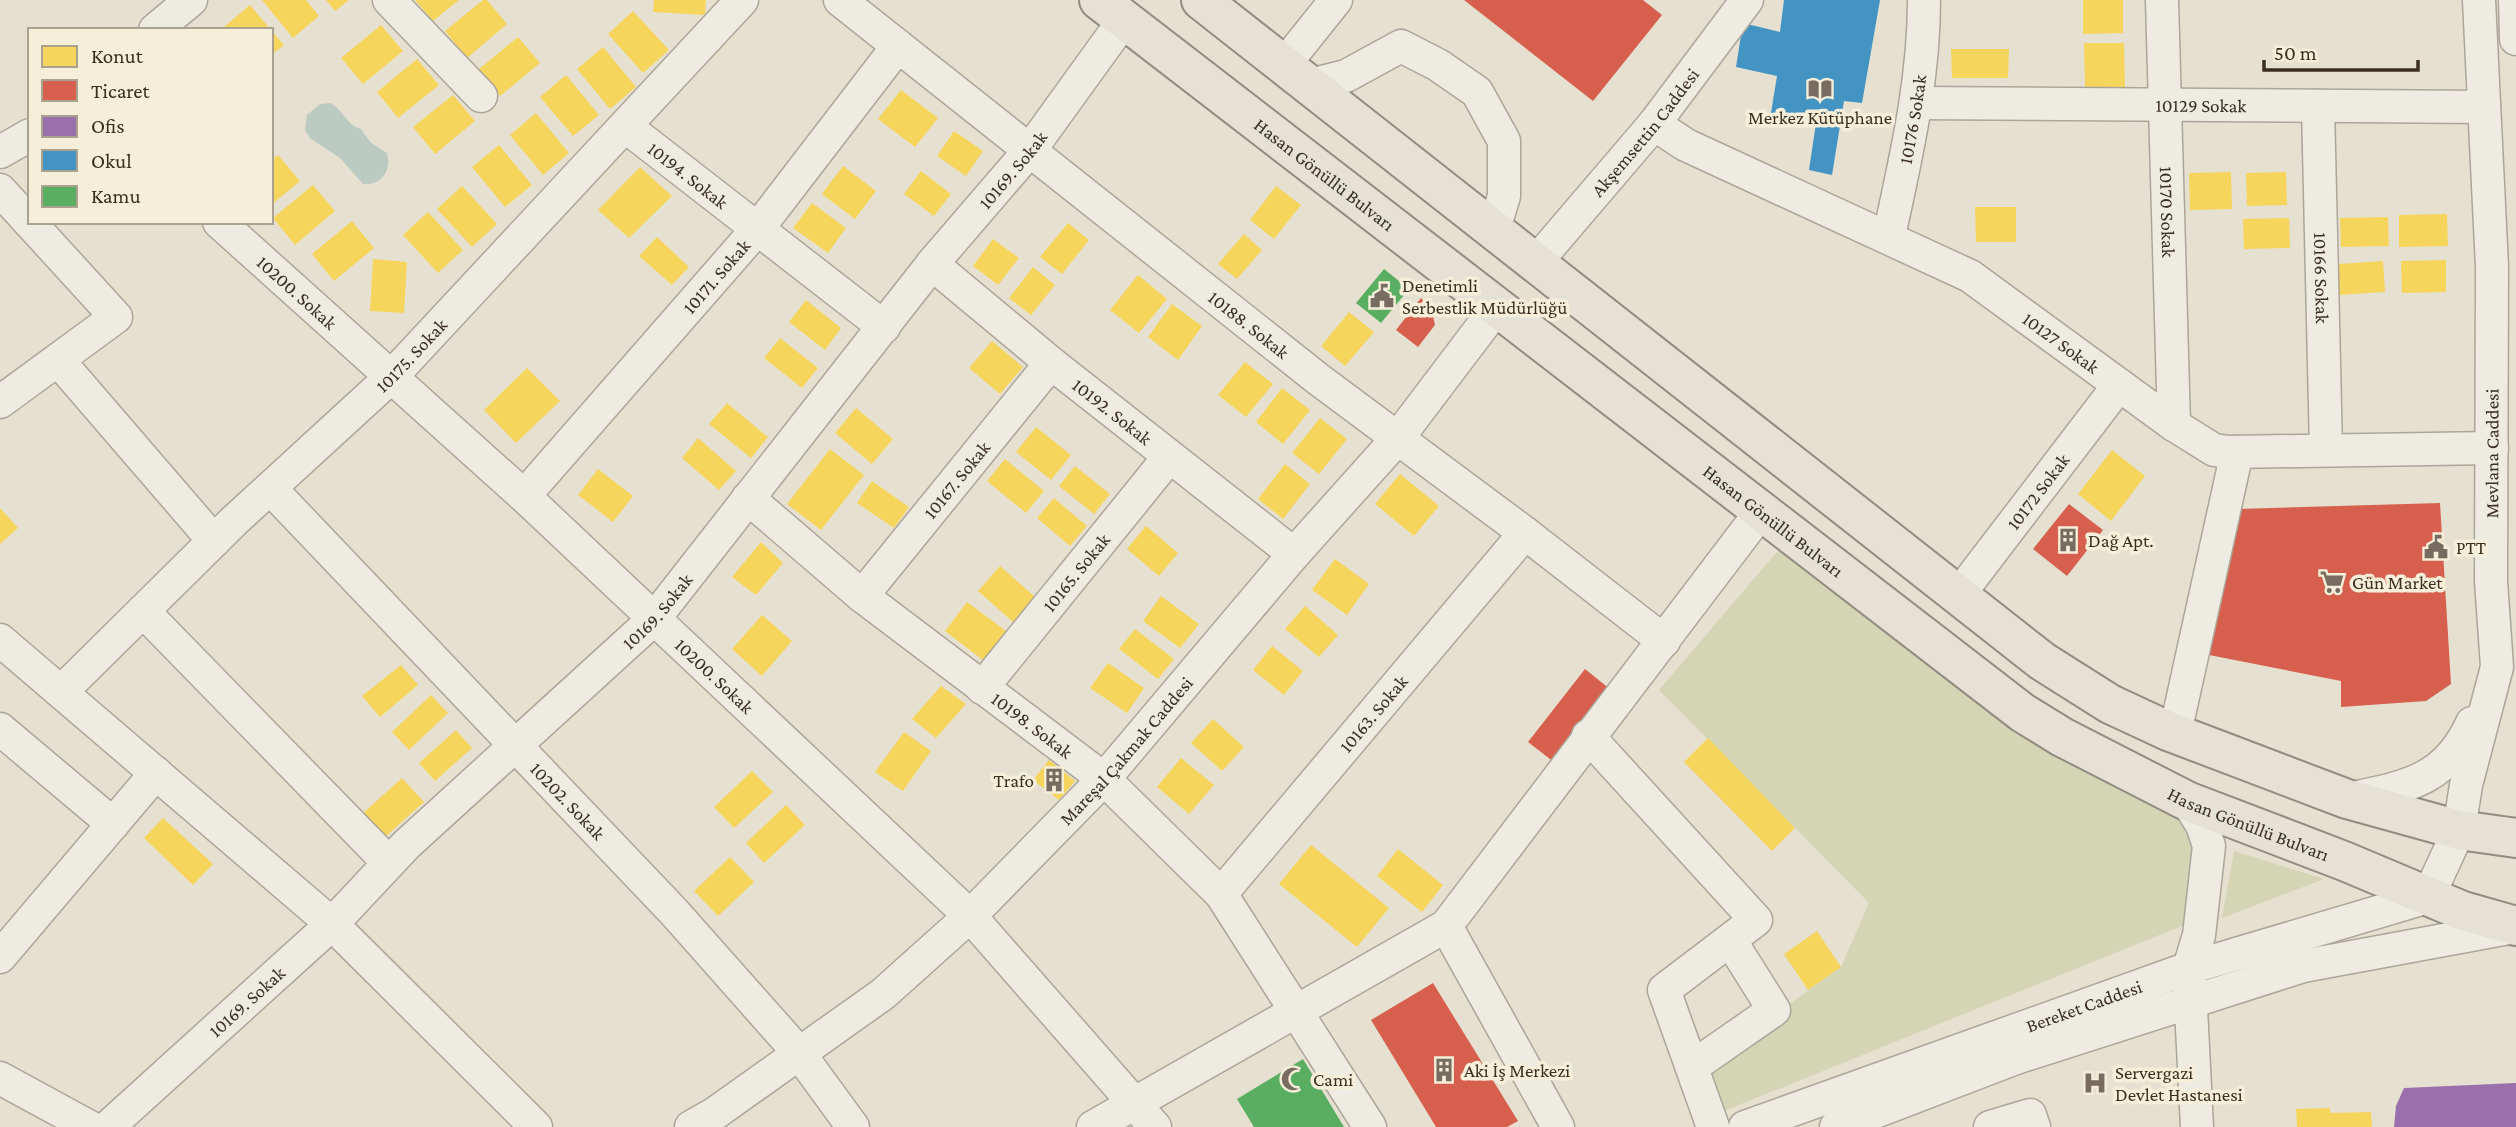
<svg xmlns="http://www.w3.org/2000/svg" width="2516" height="1127" font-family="'Crimson Pro',serif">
<rect width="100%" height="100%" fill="#e6e0d1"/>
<path fill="#d3d5b4" d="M 1782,546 L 2014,733 L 2207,828 L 2194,921 L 1714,1115 L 1699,1069 L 1841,967 L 1869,903 L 1659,690 Z
M 2234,851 L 2324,879 L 2222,918 Z"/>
<path fill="#bccbc2" d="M 330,103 C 343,109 346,125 361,129 L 371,143 L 387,153 C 392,171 381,186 363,184 L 340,158 L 311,139 L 305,131 L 307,115 L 320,104 Z"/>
<path fill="#f6d55c" d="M 262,0 L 306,0 L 319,16 L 293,38 Z
M 326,0 L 349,0 L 335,11 Z
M 415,0 L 459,0 L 433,21 Z
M 483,0 L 487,0 L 507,24 L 467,58 L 445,31 Z
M 654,0 L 706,0 L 705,15 L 653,12 Z
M 2083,0 L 2123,0 L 2123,33 L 2083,34 Z
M 250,5 L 271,30 L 226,30 L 224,27 Z
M 633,11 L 669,50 L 643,73 L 608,34 Z
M 381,25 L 403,51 L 363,84 L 341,58 Z
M 271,30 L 284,45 L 271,55 Z
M 518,37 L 540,63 L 500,96 L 478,70 Z
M 2084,43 L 2124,43 L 2125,87 L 2085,88 Z
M 603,47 L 636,87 L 610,109 L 577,69 Z
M 1951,49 L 2009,49 L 2008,78 L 1952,78 Z
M 417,59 L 439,85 L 398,118 L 377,92 Z
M 566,75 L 599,115 L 573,136 L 540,97 Z
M 901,90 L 938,118 L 915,147 L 878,119 Z
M 453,95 L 475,121 L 435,154 L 413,127 Z
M 536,113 L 569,153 L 543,175 L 510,135 Z
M 954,131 L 983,151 L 966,176 L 937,156 Z
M 499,145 L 532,185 L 505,207 L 472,167 Z
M 278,155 L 300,181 L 271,205 L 271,161 Z
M 843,166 L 876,191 L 855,219 L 822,194 Z
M 640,167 L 672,196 L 629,238 L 598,210 Z
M 921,171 L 951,194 L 934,216 L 904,194 Z
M 2231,172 L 2232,209 L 2190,210 L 2189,173 Z
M 2286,172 L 2287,205 L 2247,206 L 2246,173 Z
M 313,185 L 335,211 L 295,245 L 273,218 Z
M 462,186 L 497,224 L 472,247 L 437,209 Z
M 1276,186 L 1301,205 L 1274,239 L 1250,220 Z
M 812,203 L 846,228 L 828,253 L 793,228 Z
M 1975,207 L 2016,207 L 2016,242 L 1976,242 Z
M 428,212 L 463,250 L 438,273 L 403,235 Z
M 2447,214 L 2448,246 L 2399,247 L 2399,215 Z
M 2388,217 L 2389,246 L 2341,247 L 2340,218 Z
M 2289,218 L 2290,248 L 2244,249 L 2243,219 Z
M 352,221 L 374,248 L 334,281 L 312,254 Z
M 1068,223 L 1089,240 L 1062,274 L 1040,257 Z
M 1244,234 L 1262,250 L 1237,279 L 1218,264 Z
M 657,237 L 689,267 L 672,285 L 639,256 Z
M 993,239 L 1019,258 L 998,285 L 973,266 Z
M 373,259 L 407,262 L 404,313 L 370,311 Z
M 2446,260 L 2446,292 L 2402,293 L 2401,261 Z
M 2383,261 L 2385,292 L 2339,295 L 2338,264 Z
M 1033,267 L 1055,285 L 1031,315 L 1009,298 Z
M 1138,275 L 1167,299 L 1139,333 L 1110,310 Z
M 806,300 L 841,328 L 825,350 L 789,322 Z
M 1172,304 L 1202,326 L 1178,360 L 1148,337 Z
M 1349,312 L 1374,332 L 1345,366 L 1321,346 Z
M 780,338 L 818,368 L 802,388 L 764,358 Z
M 992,341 L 1023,367 L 1000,394 L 969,368 Z
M 1245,362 L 1273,384 L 1246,417 L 1218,395 Z
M 527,368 L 560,401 L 516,443 L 484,410 Z
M 1282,388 L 1310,410 L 1283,444 L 1256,422 Z
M 727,403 L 768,437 L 751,458 L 709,424 Z
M 856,408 L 893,439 L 872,464 L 835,433 Z
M 1320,418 L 1347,439 L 1319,474 L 1292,453 Z
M 1036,427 L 1071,455 L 1051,480 L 1016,452 Z
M 698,438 L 736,471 L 719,490 L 682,458 Z
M 830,449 L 864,475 L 821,530 L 787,504 Z
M 2112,450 L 2145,476 L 2111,521 L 2078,494 Z
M 1005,459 L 1044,491 L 1026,513 L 987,481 Z
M 1285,464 L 1310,484 L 1283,519 L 1258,499 Z
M 1075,466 L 1110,494 L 1094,514 L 1059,486 Z
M 598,469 L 633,496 L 613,522 L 578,495 Z
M 1400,474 L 1439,506 L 1414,536 L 1375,504 Z
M 872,481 L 909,507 L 894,528 L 857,503 Z
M 1054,498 L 1087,526 L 1070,546 L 1037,518 Z
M 0,508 L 18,528 L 0,544 Z
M 1146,526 L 1178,553 L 1159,576 L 1127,549 Z
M 761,542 L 783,563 L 756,595 L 732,577 Z
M 1335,559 L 1369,584 L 1347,615 L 1312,590 Z
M 1000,566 L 1035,597 L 1013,622 L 978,591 Z
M 1161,596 L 1199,624 L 1180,648 L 1143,621 Z
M 967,602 L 1006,631 L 984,661 L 945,631 Z
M 1305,606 L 1338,635 L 1319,657 L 1285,629 Z
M 762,615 L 792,641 L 762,676 L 732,649 Z
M 1135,629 L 1174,659 L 1158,679 L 1119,649 Z
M 1272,646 L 1303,671 L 1284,695 L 1253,670 Z
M 1108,663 L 1144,688 L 1127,713 L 1090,688 Z
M 401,665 L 418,685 L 380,717 L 362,696 Z
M 941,686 L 966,704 L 936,738 L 912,719 Z
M 431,695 L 448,713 L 409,750 L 392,732 Z
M 1213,719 L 1244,747 L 1222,771 L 1191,743 Z
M 456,730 L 472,748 L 435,781 L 419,763 Z
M 904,732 L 931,751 L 903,791 L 875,772 Z
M 1708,738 L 1795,828 L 1772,851 L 1684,762 Z
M 1181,758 L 1214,785 L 1189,814 L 1157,787 Z
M 1049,760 L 1075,781 L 1059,800 L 1033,780 Z
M 752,771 L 773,792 L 734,828 L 714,807 Z
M 402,778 L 424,802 L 384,838 L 362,814 Z
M 786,805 L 805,825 L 764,863 L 746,843 Z
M 163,818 L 213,864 L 193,885 L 144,838 Z
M 1311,845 L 1389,908 L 1357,947 L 1279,884 Z
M 1398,849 L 1443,885 L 1422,912 L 1377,876 Z
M 730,857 L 754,882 L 718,916 L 694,891 Z
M 1817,931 L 1841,967 L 1808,990 L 1784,954 Z
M 2330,1108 L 2330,1113 L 2371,1112 L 2372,1127 L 2297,1127 L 2296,1109 Z"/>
<path fill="#d6604d" d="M 1464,0 L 1643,0 L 1662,15 L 1593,101 Z
M 1421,298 L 1432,312 L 1435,325 L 1418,347 L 1396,330 Z
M 2440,503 L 2451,684 L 2426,701 L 2341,707 L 2341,681 L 2204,654 L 2237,509 Z
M 2069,504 L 2103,530 L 2067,576 L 2033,549 Z
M 1585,669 L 1616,694 L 1559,766 L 1528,742 Z
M 1433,983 L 1518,1121 L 1507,1127 L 1436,1127 L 1371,1020 Z"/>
<path fill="#9970ab" d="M 2516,1083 L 2516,1127 L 2394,1127 L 2396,1106 L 2404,1088 Z"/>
<path fill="#4393c3" d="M 1784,0 L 1880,0 L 1862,103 L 1844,101 L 1832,175 L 1809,170 L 1816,123 L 1771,113 L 1777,76 L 1736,67 L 1743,23 L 1780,32 Z"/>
<path fill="#5aae61" d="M 1384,269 L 1409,289 L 1381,323 L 1356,303 Z
M 1303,1059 L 1344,1127 L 1254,1127 L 1237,1099 Z"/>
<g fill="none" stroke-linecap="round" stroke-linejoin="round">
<g stroke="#aca599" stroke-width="35">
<g id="minor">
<path d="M 389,0 L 481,96"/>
<path id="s1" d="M 840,0 L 1318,379 L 1525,533 L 1664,641"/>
<path id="s2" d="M 2162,0 L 2174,425"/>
<path d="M 2515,0 L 2516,39"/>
<path d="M 155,30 L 191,0"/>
<path d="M 1284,65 L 1336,0"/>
<path d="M 1310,85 L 1346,76 L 1401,46 L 1438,65 L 1477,92 L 1504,141 L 1504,196 L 1494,229"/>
<path id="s3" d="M 1917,103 L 2484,107"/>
<path id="s4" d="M 2318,106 L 2326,450"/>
<path id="s5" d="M 1654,124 L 1686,145 L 1970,276 L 2174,425 L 2214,450 L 2229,452 L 2492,448"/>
<path id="s6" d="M 625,126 L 884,327"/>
<path d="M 0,152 L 30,135"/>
<path d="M 0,190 L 116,317 L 0,402"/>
<path id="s7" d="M 219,222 L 524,496 L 970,916 L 1155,1127"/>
<path id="s8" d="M 1889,236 C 1906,157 1924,81 1924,0"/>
<path id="s9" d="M 1537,261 L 1654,124 L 1747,0"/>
<path id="s10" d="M 932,264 L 1051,363 L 1294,554"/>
<path d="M 58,360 L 214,541"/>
<path id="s11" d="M 270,488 L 674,912 L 799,1053 L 853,1127"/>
<path id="s12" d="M 524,496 L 759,227 L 898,46"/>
<path id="s13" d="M 748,498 L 862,596 L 1104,779 L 1221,894 L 1370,1127"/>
<path id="s14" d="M 862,596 L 1051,363"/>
<path id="s15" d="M 1957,597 L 2119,385"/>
<path d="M 143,611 L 389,863"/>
<path d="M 0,640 L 332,924 L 536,1127"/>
<path id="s16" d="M 982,688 L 1169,457"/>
<path id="s17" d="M 61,692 L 234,521 L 391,377 L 742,0"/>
<path d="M 0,729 L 113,824"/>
<path d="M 2175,733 L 2237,452"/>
<path d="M 1588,736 L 1756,920 L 1664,990 L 1713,1127"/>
<path d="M 2348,799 C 2406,787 2446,781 2472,723"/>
<path d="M 2187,801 L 2202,825 L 2209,846 L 2199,935 L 2189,968 L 2197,1127"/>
<path id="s18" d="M 1221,894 L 1525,533"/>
<path d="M 1446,926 L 1558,1127"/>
<path d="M 0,957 L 156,773"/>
<path d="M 1692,1067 L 1774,1010 L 1730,940"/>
<path d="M 0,1078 L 90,1127"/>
<path id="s19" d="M 108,1127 L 332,924 L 406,845 L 654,619 L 932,264 L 1030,150 L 1124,20"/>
<path id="s20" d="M 691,1127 L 714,1114 L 883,994 L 970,916 L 1104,779 L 1294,554 L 1397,439 L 1497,307"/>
<path d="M 1093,1127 L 1446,926 L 1763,509"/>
<path id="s21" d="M 1745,1127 L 2189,968 L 2428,897 L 2459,830 L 2466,785 L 2497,667 L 2491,581 L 2492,267 L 2479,0"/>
<path d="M 1836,1127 L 2016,1058 L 2303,966 L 2514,927"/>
<path d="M 1990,1127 L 2030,1115 L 2034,1127"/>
</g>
</g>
<g stroke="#918b80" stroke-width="42">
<g id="major">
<path id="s22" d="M 1099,0 L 2023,713 L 2062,737 L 2187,801 L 2344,861 L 2463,911 L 2516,926"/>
<path d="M 1201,0 L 2042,661 L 2110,704 L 2168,731 L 2347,799 L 2459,830 L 2516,838"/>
</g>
</g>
<use href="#minor" stroke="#eeebe3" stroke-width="32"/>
<use href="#major" stroke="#e5e1d4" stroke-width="38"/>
</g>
<defs>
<g id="library-bare" transform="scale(1.89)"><path d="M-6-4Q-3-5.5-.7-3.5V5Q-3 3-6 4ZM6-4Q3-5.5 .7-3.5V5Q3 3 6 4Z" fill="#776c5f" stroke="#f5eed9" stroke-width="2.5" paint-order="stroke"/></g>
<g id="civic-bare" transform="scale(1.89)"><path d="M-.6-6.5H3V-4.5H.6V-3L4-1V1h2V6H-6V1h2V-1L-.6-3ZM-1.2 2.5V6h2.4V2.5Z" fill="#776c5f" stroke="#f5eed9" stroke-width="2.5" paint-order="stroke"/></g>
<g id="building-bare" transform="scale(1.89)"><path d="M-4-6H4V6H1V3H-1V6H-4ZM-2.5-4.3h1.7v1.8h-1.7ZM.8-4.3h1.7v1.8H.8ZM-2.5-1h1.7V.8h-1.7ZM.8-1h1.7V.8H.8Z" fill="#776c5f" stroke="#f5eed9" stroke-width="2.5" paint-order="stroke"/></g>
<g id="supermarket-bare" transform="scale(1.89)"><path d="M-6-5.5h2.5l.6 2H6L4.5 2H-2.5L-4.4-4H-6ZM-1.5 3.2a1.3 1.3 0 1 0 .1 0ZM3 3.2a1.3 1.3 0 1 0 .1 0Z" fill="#776c5f" stroke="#f5eed9" stroke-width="2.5" paint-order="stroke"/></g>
<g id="mosque-bare" transform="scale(1.89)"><path d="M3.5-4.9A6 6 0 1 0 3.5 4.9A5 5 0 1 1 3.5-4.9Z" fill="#776c5f" stroke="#f5eed9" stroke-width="2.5" paint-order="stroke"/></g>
<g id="hospital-bare" transform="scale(1.89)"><path d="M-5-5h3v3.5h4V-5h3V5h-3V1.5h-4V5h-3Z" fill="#776c5f" stroke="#f5eed9" stroke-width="2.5" paint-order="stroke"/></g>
</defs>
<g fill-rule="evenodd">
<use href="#library-bare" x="1820" y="89"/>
<use href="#civic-bare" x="1382" y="296"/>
<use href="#building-bare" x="2068" y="540"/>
<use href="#civic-bare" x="2436" y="547"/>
<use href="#supermarket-bare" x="2332" y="582"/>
<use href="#building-bare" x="1054" y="780"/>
<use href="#building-bare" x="1444" y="1070"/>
<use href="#mosque-bare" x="1293" y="1079"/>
<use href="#hospital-bare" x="2095" y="1083"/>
</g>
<g text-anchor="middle" stroke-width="7" stroke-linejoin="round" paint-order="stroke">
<g font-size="19" fill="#3b2e21" stroke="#f5eed9">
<text dy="7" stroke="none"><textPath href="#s3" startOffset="284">10129 Sokak</textPath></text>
<text dy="7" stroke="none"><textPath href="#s8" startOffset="119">10176 Sokak</textPath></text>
<text dy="7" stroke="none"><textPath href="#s9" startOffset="168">Akşemsettin Caddesi</textPath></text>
<text dy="7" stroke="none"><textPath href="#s19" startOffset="1321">10169. Sokak</textPath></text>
<text dy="7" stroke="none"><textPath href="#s6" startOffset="80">10194. Sokak</textPath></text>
<text dy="7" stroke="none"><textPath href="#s22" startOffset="285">Hasan Gönüllü Bulvarı</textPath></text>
<text dy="7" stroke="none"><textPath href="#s2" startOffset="212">10170 Sokak</textPath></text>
<text dy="7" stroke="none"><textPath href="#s12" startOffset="292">10171. Sokak</textPath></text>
<text dy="7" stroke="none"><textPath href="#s4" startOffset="172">10166 Sokak</textPath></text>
<text dy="7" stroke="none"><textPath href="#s7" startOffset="105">10200. Sokak</textPath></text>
<text dy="7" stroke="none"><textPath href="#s1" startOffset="522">10188. Sokak</textPath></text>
<text dy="7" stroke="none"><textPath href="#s5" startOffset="464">10127 Sokak</textPath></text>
<text dy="7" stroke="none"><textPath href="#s17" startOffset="486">10175. Sokak</textPath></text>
<text dy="7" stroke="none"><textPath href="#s10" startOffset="233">10192. Sokak</textPath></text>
<text dy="7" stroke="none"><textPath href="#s21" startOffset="1176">Mevlana Caddesi</textPath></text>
<text dy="7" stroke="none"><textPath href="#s14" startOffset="150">10167. Sokak</textPath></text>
<text dy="7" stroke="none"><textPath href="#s15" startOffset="133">10172 Sokak</textPath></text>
<text dy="7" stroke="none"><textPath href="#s22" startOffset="852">Hasan Gönüllü Bulvarı</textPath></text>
<text dy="7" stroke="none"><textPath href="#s16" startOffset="149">10165. Sokak</textPath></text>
<text dy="7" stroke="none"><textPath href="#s19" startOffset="754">10169. Sokak</textPath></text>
<text dy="7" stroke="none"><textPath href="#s7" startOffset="672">10200. Sokak</textPath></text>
<text dy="7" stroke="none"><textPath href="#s18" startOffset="236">10163. Sokak</textPath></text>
<text dy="7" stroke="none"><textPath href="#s13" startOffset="364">10198. Sokak</textPath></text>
<text dy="7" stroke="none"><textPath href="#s20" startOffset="578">Mareşal Çakmak Caddesi</textPath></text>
<text dy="7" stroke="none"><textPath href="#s11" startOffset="432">10202. Sokak</textPath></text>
<text dy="7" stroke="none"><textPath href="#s22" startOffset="1419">Hasan Gönüllü Bulvarı</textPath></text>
<text dy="7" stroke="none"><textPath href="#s19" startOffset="187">10169. Sokak</textPath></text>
<text dy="7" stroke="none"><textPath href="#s21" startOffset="360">Bereket Caddesi</textPath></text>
</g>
<g font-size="19" fill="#3b2e21" stroke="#f5eed9" text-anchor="start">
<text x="1820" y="124" text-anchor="middle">Merkez Kütüphane</text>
<text x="1402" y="292">Denetimli<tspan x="1402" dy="22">Serbestlik Müdürlüğü</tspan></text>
<text x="2088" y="547">Dağ Apt.</text>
<text x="2456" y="554">PTT</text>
<text x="2352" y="589">Gün Market</text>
<text x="1034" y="787" text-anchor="end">Trafo</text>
<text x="1464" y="1077">Aki İş Merkezi</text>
<text x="2115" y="1079">Servergazi<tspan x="2115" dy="22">Devlet Hastanesi</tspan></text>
<text x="1313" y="1086">Cami</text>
</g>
</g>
<rect x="28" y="28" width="245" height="196" fill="#f5eed9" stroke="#aba18f" stroke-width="2"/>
<rect x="42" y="46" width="35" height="21" fill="#f6d55c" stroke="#aba18f" stroke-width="2"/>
<text x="91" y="63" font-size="21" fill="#3b2e21">Konut</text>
<rect x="42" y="80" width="35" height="21" fill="#d6604d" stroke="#aba18f" stroke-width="2"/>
<text x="91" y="98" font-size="21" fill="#3b2e21">Ticaret</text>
<rect x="42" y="116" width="35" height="21" fill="#9970ab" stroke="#aba18f" stroke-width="2"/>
<text x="91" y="133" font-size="21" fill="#3b2e21">Ofis</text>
<rect x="42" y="150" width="35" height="21" fill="#4393c3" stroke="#aba18f" stroke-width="2"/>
<text x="91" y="168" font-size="21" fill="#3b2e21">Okul</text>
<rect x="42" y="186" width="35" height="21" fill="#5aae61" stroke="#aba18f" stroke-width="2"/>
<text x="91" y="203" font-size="21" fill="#3b2e21">Kamu</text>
<path d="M2264 60v10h154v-10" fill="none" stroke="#3b2e21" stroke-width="3.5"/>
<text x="2274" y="60" font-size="21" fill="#3b2e21" stroke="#f5eed9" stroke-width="5" paint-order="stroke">50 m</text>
</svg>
